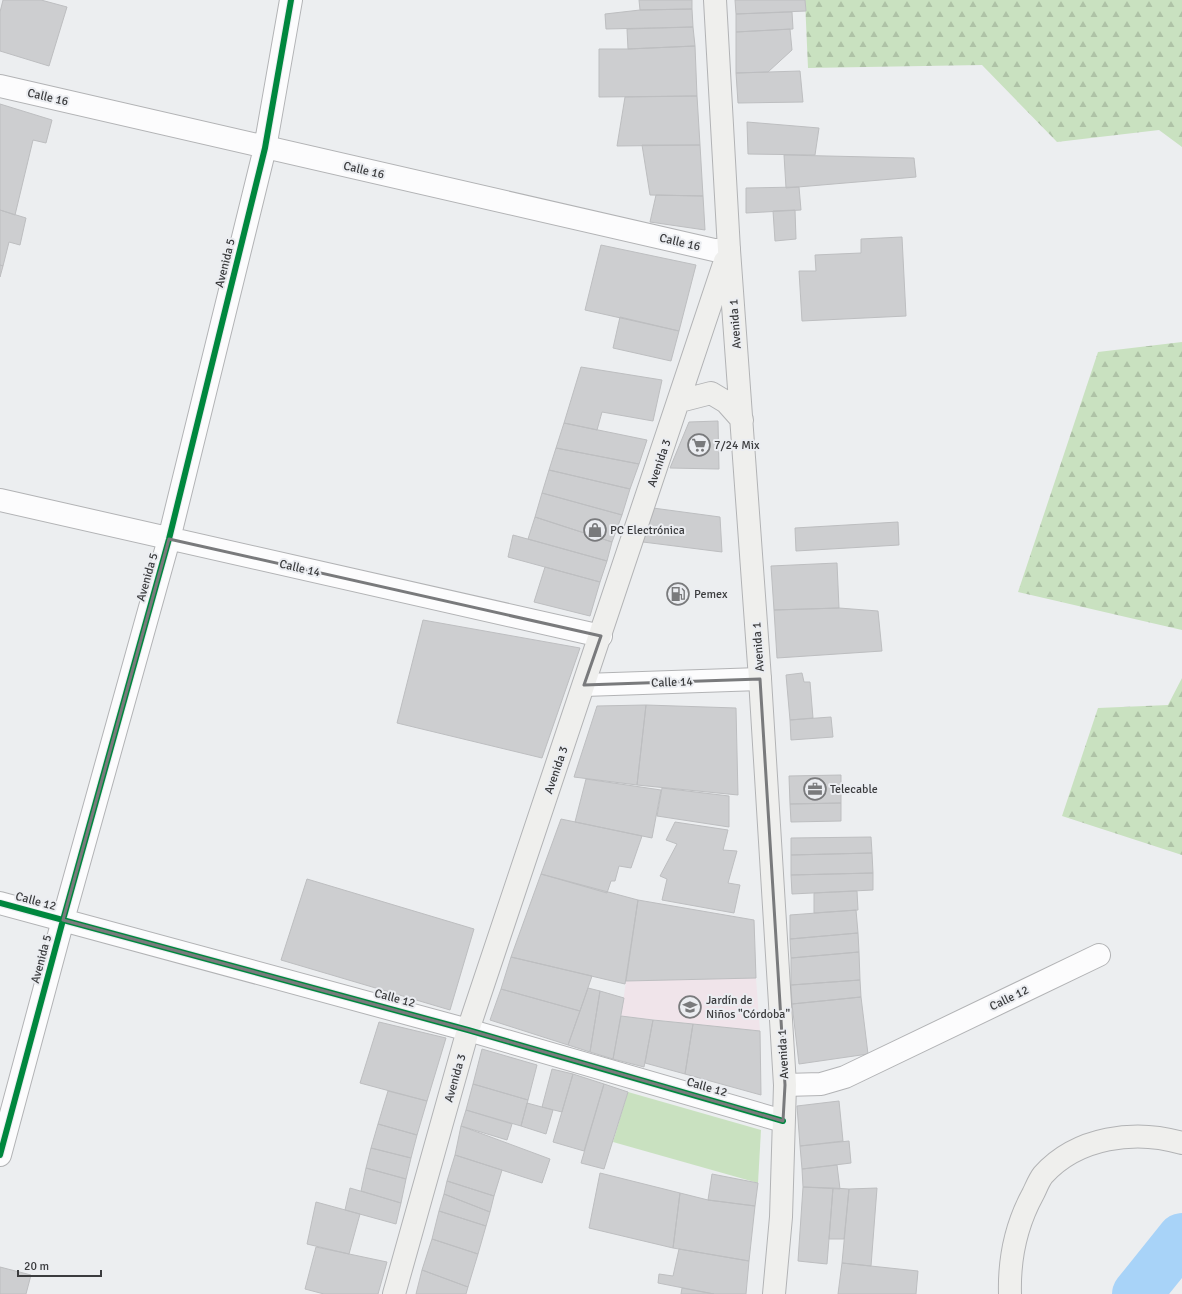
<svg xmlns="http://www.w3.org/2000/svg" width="1182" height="1294" font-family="Signika,sans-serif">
<defs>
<pattern id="forest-firs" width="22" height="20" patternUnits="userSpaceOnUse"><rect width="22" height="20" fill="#c9e1c0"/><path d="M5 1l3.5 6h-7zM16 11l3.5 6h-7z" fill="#aec2a6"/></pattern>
</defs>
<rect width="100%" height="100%" fill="#eceef0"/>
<path fill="#f0e4ea" d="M 756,978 L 760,1031 L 621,1016 L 626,981 Z"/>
<path fill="#c9e1c0" d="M 628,1092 L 761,1130 L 758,1183 L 613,1142 Z"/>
<path fill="url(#forest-firs)" d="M 805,0 L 1182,0 L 1182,147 L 1159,130 L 1057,142 L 982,65 L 808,68 Z
M 1182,342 L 1182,630 L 1018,592 L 1098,352 Z
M 1182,678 L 1182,855 L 1062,816 L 1098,708 L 1168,705 Z"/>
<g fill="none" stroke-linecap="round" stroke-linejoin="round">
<path stroke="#a8d3f8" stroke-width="50" d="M 1137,1294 L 1182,1238"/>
</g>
<path fill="#cdced0" stroke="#bdbec0" d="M 3,0 L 41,0 L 67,7 L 49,66 L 0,51 L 0,12 Z
M 639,0 L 692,0 L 692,9 L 640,10 Z
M 735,0 L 805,0 L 806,11 L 736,14 Z
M 692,9 L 693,27 L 606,29 L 605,14 L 640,10 Z
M 792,12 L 793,29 L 736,32 L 736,14 Z
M 693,27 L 695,46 L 628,49 L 627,29 Z
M 790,29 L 792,50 L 768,72 L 736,73 L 736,32 Z
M 695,46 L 697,96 L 599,97 L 599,49 L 628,49 Z
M 800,71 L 803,102 L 738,103 L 736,73 Z
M 697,96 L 700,145 L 617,146 L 625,97 Z
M 0,104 L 52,120 L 46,143 L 33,140 L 15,215 L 0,210 Z
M 747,122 L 819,128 L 815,155 L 748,154 Z
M 642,145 L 700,145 L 703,196 L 650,195 Z
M 784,155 L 914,158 L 916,177 L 786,188 Z
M 799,187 L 801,210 L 746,213 L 746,188 Z
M 656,195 L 703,196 L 705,230 L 650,222 Z
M 0,210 L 26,218 L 20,245 L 9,242 L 3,266 L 0,265 Z
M 795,210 L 796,239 L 775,241 L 773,211 Z
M 902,237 L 906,316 L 802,321 L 799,271 L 816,271 L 815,255 L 861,253 L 861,239 Z
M 601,245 L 696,265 L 679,331 L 585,310 Z
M 0,265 L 3,266 L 0,277 Z
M 620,317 L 679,331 L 671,361 L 613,348 Z
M 581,367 L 662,380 L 653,421 L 602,412 L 597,430 L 564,423 Z
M 718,421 L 719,469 L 670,468 L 689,422 Z
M 564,423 L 647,440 L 639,464 L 556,448 Z
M 556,448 L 639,464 L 630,489 L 549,470 Z
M 549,470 L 630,489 L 622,515 L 542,493 Z
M 542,493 L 622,515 L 612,542 L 535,517 Z
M 653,508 L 720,517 L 722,552 L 643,542 Z
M 535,517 L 612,542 L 607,561 L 528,539 Z
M 898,522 L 899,545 L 796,551 L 795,528 Z
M 513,535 L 607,561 L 600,582 L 508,557 Z
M 837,563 L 839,608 L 774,610 L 771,566 Z
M 545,567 L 600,582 L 590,616 L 534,602 Z
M 839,608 L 878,611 L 882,651 L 777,658 L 774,610 Z
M 423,620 L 580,648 L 542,758 L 397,723 Z
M 802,673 L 804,682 L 810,682 L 813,718 L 790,720 L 786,675 Z
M 646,705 L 736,708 L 738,795 L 637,785 Z
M 646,705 L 637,785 L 574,777 L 597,706 Z
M 831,717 L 833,737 L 791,740 L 790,720 Z
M 841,775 L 841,803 L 790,804 L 789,776 Z
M 586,779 L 661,790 L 652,838 L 575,822 Z
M 662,788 L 729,796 L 729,827 L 657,816 Z
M 841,803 L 841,821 L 791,822 L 790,804 Z
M 561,819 L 642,836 L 631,868 L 619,866 L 615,881 L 611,881 L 607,893 L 541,874 Z
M 675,822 L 728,830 L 723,850 L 737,851 L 728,883 L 740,885 L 734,913 L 662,900 L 667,879 L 660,876 L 677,844 L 666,840 Z
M 871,837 L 872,853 L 791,855 L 791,838 Z
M 872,853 L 873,873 L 791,875 L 791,855 Z
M 873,873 L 873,890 L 792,894 L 791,875 Z
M 541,874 L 638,900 L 625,984 L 511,957 Z
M 307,879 L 474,929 L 450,1010 L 281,960 Z
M 857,891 L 858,910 L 814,913 L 814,893 Z
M 638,900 L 754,920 L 756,978 L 626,981 Z
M 856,910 L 858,933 L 790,939 L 790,915 Z
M 858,933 L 859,952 L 791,958 L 790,939 Z
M 859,952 L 860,980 L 791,985 L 791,958 Z
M 511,957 L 592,976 L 580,1011 L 501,989 Z
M 860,980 L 861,997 L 792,1004 L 791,985 Z
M 588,988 L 600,991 L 590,1052 L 568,1045 Z
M 501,989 L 580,1011 L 568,1045 L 490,1020 Z
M 600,991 L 624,998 L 613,1059 L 590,1052 Z
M 861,997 L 868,1054 L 799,1064 L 792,1004 Z
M 621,1016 L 653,1020 L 644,1067 L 613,1059 Z
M 653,1020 L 693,1024 L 685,1074 L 645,1063 Z
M 379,1022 L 446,1038 L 427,1101 L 360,1083 Z
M 693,1024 L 760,1031 L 761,1095 L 685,1074 Z
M 482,1049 L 537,1065 L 528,1100 L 473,1084 Z
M 552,1069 L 573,1074 L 562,1112 L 542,1107 Z
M 573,1074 L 604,1084 L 584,1151 L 553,1142 Z
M 473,1084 L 528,1100 L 521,1126 L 466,1110 Z
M 604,1084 L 628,1092 L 604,1169 L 581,1163 Z
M 388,1091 L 427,1101 L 417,1135 L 378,1124 Z
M 839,1101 L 843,1141 L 800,1146 L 797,1106 Z
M 527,1103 L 553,1110 L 546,1134 L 521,1126 Z
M 466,1110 L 512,1124 L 507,1140 L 461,1126 Z
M 378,1124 L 417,1135 L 411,1158 L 371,1148 Z
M 461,1126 L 550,1159 L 542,1183 L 455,1155 Z
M 849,1141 L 851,1163 L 802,1169 L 800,1146 Z
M 371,1148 L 411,1158 L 406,1179 L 366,1168 Z
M 455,1155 L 502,1170 L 494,1196 L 447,1181 Z
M 837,1165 L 840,1189 L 803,1187 L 802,1169 Z
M 366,1168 L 406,1179 L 401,1203 L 361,1191 Z
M 600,1173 L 680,1193 L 673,1248 L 589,1228 Z
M 712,1174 L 758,1183 L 755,1206 L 708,1200 Z
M 447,1181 L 494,1196 L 490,1212 L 444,1194 Z
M 803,1187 L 833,1188 L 827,1264 L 798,1261 Z
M 350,1188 L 401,1203 L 396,1224 L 345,1210 Z
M 833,1188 L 849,1189 L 844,1239 L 829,1239 Z
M 877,1188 L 871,1266 L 842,1263 L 849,1189 Z
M 680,1193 L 708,1200 L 755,1206 L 749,1261 L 673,1248 Z
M 444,1194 L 490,1212 L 486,1226 L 439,1211 Z
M 316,1202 L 360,1214 L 349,1254 L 307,1244 Z
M 439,1211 L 486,1226 L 478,1254 L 432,1239 Z
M 432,1239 L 478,1254 L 468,1287 L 422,1270 Z
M 316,1247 L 387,1262 L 378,1294 L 324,1294 L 305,1289 Z
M 679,1249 L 749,1261 L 746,1294 L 714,1294 L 658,1283 L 659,1274 L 673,1276 Z
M 842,1263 L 918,1271 L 916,1294 L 838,1294 Z
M 0,1267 L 31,1275 L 26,1294 L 0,1294 Z
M 422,1270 L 468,1287 L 466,1294 L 416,1294 Z
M 682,1288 L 714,1294 L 681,1294 Z"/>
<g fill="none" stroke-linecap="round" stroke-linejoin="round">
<g stroke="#b2b3b5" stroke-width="24">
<path id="street" d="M 0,86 L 714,250 L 729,250
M 0,500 L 601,636
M 584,685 L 760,679
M 0,903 L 468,1030 L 783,1121
M 785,1085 L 821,1084 L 845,1077 L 1099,955
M 0,1155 L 63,920 L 169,539 L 265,148 L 291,0"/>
</g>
<g stroke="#b2b3b5" stroke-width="24">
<path id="secondary" d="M 715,0 L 729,250 L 760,679 L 785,1085 L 781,1217 L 774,1294
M 680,401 L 711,393 L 726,402 L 742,420
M 394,1294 L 468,1030 L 725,261
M 1010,1294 C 1009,1259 1016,1225 1033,1194 C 1036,1188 1039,1180 1043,1175 C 1077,1137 1135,1129 1182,1143"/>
</g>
<use href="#street" stroke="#fcfcfd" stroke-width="22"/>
<use href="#secondary" stroke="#efefed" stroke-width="22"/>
<g stroke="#ebedf1" stroke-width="8">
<path id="cycleway" d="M 0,903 L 468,1030 L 783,1121
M 0,1155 L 63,920 L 169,539 L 265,148 L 291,0"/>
</g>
<use href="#cycleway" stroke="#00873e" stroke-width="6"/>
</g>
<path fill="none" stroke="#797a7c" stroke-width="3" stroke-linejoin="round" d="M 169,539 L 601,636 L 584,685 L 760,679 L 785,1085 L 783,1121 L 468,1030 L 63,920 Z"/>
<defs>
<g id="supermarket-ring" transform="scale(1.15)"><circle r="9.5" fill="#ebedf1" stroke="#797a7c" stroke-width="1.5"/><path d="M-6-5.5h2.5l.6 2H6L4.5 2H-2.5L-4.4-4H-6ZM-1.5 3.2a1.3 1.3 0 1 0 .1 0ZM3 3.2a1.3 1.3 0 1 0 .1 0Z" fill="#797a7c"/></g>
<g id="shop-ring" transform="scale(1.15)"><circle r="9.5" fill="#ebedf1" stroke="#797a7c" stroke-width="1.5"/><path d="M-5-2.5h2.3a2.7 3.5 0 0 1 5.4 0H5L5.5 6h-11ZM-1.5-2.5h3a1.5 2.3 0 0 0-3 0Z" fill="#797a7c"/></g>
<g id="fuel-ring" transform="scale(1.15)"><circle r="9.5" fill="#ebedf1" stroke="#797a7c" stroke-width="1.5"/><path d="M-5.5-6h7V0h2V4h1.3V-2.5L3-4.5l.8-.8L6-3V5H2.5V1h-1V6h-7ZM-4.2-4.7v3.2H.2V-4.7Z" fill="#797a7c"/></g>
<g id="office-ring" transform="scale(1.15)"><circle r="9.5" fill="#ebedf1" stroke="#797a7c" stroke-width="1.5"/><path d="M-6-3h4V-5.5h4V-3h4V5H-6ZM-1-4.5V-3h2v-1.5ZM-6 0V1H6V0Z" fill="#797a7c"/></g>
<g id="school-ring" transform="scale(1.15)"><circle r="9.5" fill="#ebedf1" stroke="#797a7c" stroke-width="1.5"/><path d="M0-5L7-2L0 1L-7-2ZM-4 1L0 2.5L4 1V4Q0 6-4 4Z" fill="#797a7c"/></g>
</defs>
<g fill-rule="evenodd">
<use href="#supermarket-ring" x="699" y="445"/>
<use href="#shop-ring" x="595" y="530"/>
<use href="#fuel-ring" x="678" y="594"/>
<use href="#office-ring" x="815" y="789"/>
<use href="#school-ring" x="690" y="1007"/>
</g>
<g text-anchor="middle" stroke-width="4" stroke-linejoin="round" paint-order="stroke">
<g font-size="12" fill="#3b3c3e" stroke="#ebedf1">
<text transform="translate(48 97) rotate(13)" y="4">Calle 16</text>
<text transform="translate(364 170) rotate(13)" y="4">Calle 16</text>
<text transform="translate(680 242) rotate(13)" y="4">Calle 16</text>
<text transform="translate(225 263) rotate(-76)" y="4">Avenida 5</text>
<text transform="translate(735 324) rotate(-94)" y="4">Avenida 1</text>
<text transform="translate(659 463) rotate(-71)" y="4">Avenida 3</text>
<text transform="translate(300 568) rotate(13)" y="4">Calle 14</text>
<text transform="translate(147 577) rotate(-74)" y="4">Avenida 5</text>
<text transform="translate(758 647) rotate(-94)" y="4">Avenida 1</text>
<text transform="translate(672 682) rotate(-2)" y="4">Calle 14</text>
<text transform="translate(556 770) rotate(-71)" y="4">Avenida 3</text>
<text transform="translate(36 901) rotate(15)" y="4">Calle 12</text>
<text transform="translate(41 959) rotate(-75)" y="4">Avenida 5</text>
<text transform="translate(395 998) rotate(15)" y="4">Calle 12</text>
<text transform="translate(1009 998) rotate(-26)" y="4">Calle 12</text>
<text transform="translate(783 1054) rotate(-93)" y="4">Avenida 1</text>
<text transform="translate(455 1078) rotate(-74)" y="4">Avenida 3</text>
<text transform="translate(707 1087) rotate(16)" y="4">Calle 12</text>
</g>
<g font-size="12" fill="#3b3c3e" stroke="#ebedf1" text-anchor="start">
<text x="714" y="449">7/24 Mix</text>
<text x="610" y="534">PC Electrónica</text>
<text x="694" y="598">Pemex</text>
<text x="830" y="793">Telecable</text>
<text x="706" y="1004">Jardín de<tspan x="706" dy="14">Niños "Córdoba"</tspan></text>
</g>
</g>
<path d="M18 1270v6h83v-6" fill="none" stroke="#3b3c3e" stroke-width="2"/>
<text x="24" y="1270" font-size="12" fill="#3b3c3e" stroke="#ebedf1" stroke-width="3" paint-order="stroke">20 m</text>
</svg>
